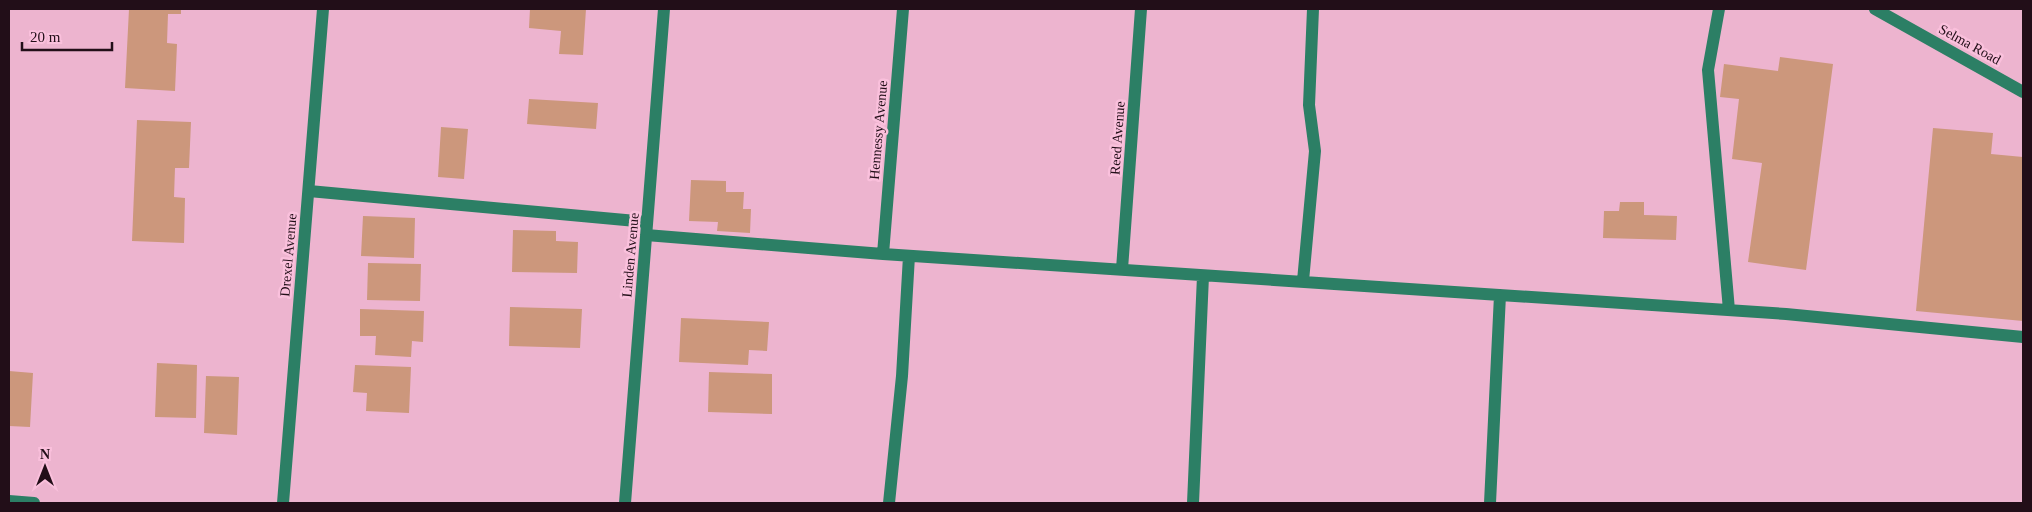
<svg xmlns="http://www.w3.org/2000/svg" width="2032" height="512" font-family="Georgia,serif">
<rect width="100%" height="100%" fill="#edb4cf"/>
<path fill="#cc977c" d="M 129,9 L 181,9 L 181,14 L 168,14 L 167,43 L 177,44 L 175,91 L 125,88 Z
M 530,9 L 586,9 L 583,55 L 559,54 L 561,31 L 529,28 Z
M 1780,57 L 1833,64 L 1806,270 L 1748,262 L 1762,163 L 1732,159 L 1739,99 L 1720,97 L 1724,64 L 1778,71 Z
M 529,99 L 598,103 L 596,129 L 527,124 Z
M 137,120 L 191,122 L 189,168 L 175,168 L 174,197 L 185,198 L 184,243 L 132,241 Z
M 441,127 L 468,129 L 464,179 L 438,177 Z
M 1933,128 L 1993,133 L 1991,154 L 2023,157 L 2023,321 L 1916,311 Z
M 691,180 L 726,181 L 726,192 L 744,192 L 743,209 L 751,209 L 750,233 L 717,231 L 718,222 L 689,221 Z
M 1620,202 L 1644,202 L 1644,215 L 1677,216 L 1676,240 L 1603,238 L 1604,211 L 1619,211 Z
M 363,216 L 415,218 L 414,258 L 361,256 Z
M 513,230 L 556,231 L 556,241 L 578,242 L 577,273 L 512,272 Z
M 368,263 L 421,264 L 420,301 L 367,300 Z
M 510,307 L 582,309 L 580,348 L 509,346 Z
M 360,309 L 424,311 L 423,342 L 412,341 L 411,357 L 375,355 L 376,336 L 360,336 Z
M 681,318 L 769,322 L 767,351 L 749,350 L 748,365 L 679,362 Z
M 157,363 L 197,365 L 196,418 L 155,417 Z
M 355,365 L 411,367 L 409,413 L 366,411 L 367,393 L 353,392 Z
M 9,371 L 33,373 L 30,427 L 9,426 Z
M 709,372 L 772,374 L 772,414 L 708,412 Z
M 206,376 L 239,377 L 237,435 L 204,433 Z"/>
<g fill="none" stroke-linecap="round" stroke-linejoin="round">
<path stroke="#2c7f65" stroke-width="12" d="M 1719,9 L 1708,70 L 1729,310
M 1875,9 L 2023,92
M 309,191 L 647,222
M 646,235 L 883,254 L 1786,314 L 2023,337
M 883,254 L 903,9
M 1122,269 L 1141,9
M 1303,281 L 1315,151 L 1309,105 L 1313,9
M 9,501 L 34,503
M 283,503 L 323,9
M 625,503 L 664,9
M 889,503 L 902,376 L 909,256
M 1193,503 L 1203,276
M 1490,503 L 1500,295"/>
</g>
<g text-anchor="middle" stroke-width="5" stroke-linejoin="round" paint-order="stroke">
<g font-size="14" fill="#220e18" stroke="#fac0dc">
<text transform="translate(1970 44) rotate(29)" y="5">Selma Road</text>
<text transform="translate(878 130) rotate(-85)" y="5">Hennessy Avenue</text>
<text transform="translate(1117 138) rotate(-86)" y="5">Reed Avenue</text>
<text transform="translate(288 255) rotate(-85)" y="5">Drexel Avenue</text>
<text transform="translate(630 255) rotate(-85)" y="5">Linden Avenue</text>
</g>
</g>
<rect width="2032" height="512" fill="none" stroke="#220e18" stroke-width="20"/>
<g transform="translate(45 467)" stroke="#fac0dc" stroke-width="4" paint-order="stroke">
<path d="M0-4L9 19L0 12L-9 19Z" fill="#220e18"/>
<text y="-8" font-size="14" font-weight="bold" text-anchor="middle" fill="#220e18">N</text>
</g>
<path d="M22 42v8h90v-8" fill="none" stroke="#220e18" stroke-width="2.5"/>
<text x="30" y="42" font-size="15" fill="#220e18" stroke="#fac0dc" stroke-width="4" paint-order="stroke">20 m</text>
</svg>
